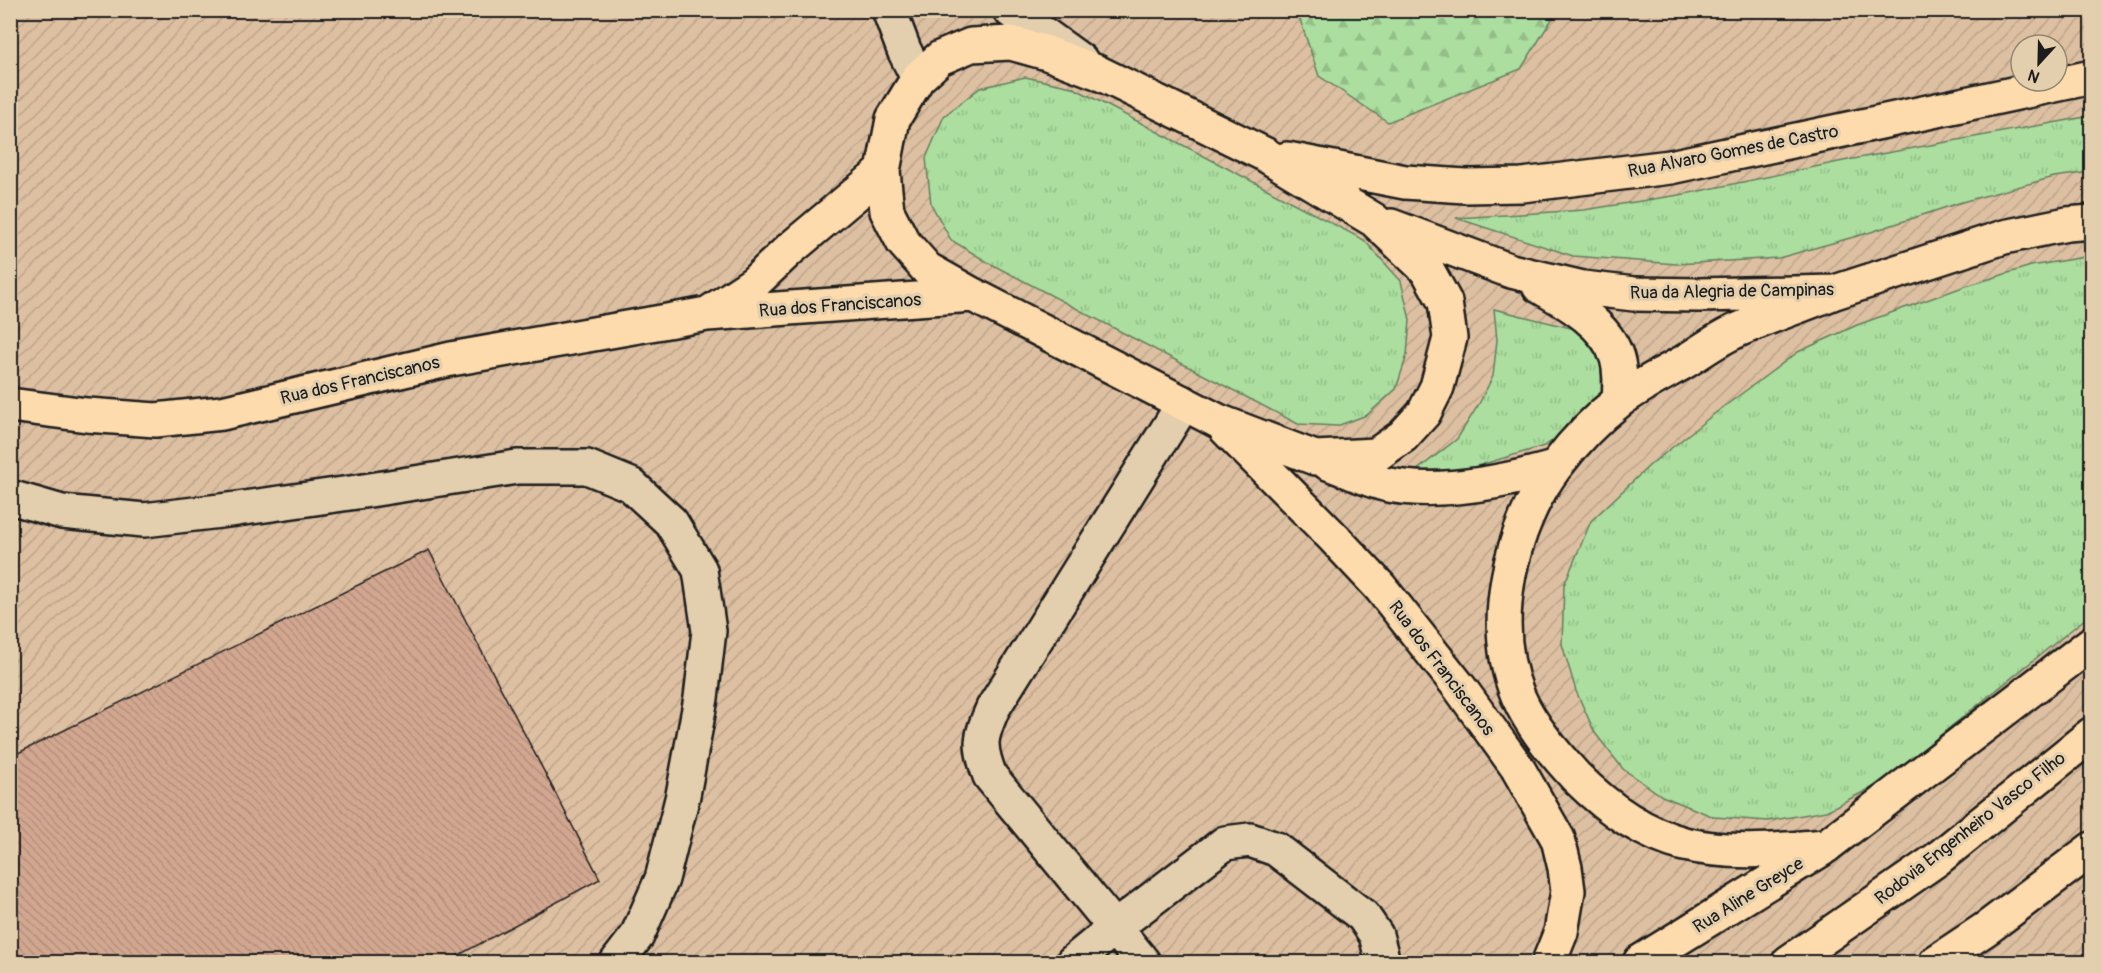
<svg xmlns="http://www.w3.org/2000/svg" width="2102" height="973" font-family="Pangolin,sans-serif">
<defs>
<pattern id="industrial-furrows" width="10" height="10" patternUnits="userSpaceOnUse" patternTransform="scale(1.5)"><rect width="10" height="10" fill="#ddbfa1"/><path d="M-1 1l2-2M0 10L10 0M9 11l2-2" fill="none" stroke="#bda48a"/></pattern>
<pattern id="grass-tufts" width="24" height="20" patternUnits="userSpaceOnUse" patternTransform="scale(1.5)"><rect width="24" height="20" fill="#abde9f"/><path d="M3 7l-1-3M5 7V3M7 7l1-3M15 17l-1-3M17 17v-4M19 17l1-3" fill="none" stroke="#93be88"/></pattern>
<pattern id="forest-firs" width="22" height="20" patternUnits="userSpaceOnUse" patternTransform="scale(1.5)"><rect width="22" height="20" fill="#abde9f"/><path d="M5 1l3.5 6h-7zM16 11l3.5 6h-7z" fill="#93be88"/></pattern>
<pattern id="building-back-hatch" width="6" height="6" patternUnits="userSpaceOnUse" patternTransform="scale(1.5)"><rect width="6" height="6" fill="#d2a790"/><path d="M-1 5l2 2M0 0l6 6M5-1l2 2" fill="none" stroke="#b48f7c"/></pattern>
</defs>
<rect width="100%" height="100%" fill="#e8cdac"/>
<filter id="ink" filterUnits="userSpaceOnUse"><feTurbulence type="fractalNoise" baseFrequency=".0167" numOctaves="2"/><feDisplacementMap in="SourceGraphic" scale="12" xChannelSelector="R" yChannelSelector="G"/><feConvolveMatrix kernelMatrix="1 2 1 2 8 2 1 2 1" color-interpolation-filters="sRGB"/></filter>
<g filter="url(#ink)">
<path fill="url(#industrial-furrows)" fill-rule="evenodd" d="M 11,11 L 2091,11 L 2091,962 L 11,962 ZM 2021,45 L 2057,45 L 2057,81 L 2021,81 Z"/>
<path fill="url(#grass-tufts)" stroke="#647d5e" stroke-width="1.5" d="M 1025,77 L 1072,87 L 1364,240 L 1401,281 L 1410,320 L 1407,355 L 1396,389 L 1367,415 L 1337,426 L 1298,424 L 989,263 L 951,240 L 931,204 L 926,158 L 944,116 L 980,88 Z
M 2091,116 L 2091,172 L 2054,177 L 1962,202 L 1868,233 L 1779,258 L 1676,264 L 1573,256 L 1456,218 L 1584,210 L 1685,194 L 1853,159 Z
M 2091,256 L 2091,614 L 1881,783 L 1826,811 L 1768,821 L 1714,817 L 1662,796 L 1623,769 L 1595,733 L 1576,691 L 1562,644 L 1564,585 L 1591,521 L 1650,465 L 1714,414 L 1798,352 L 1857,325 L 1963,287 L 2031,266 Z
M 1494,309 L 1575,329 L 1603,345 L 1612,370 L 1602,398 L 1571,430 L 1544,446 L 1467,469 L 1416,471 L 1457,439 L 1479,404 L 1493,376 L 1497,340 Z"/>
<path fill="url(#forest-firs)" stroke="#647d5e" stroke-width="1.5" d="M 1297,11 L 1297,10 L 1557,11 L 1521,69 L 1388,122 L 1319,76 Z"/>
<path fill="url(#building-back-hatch)" stroke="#1c1c1c" stroke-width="1.5" d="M 429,550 L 600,879 L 446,962 L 10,962 L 10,757 Z"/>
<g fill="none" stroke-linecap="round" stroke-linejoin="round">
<g stroke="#1c1c1c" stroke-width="38">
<path id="minor" d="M 889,10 L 904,50 L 918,78
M 1010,10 L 1081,61
M 10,497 L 62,512 L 144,520 L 237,509 L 357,492 L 517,467 L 587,467 L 631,485 L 671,522 L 700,570 L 709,631 L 701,698 L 683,795 L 662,879 L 637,936 L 617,962
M 1073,962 L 1113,929 L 1225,843 L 1250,840 L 1276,849 L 1363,916 L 1376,935 L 1383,962
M 1143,962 L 990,776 C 978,745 980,738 993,708 L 1184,403"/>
</g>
<g stroke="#1c1c1c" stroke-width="38">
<path id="major" d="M 1011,43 L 1047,53 L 1097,72 L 1264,154 L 1374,220 L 1428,271 L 1445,302 L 1450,338 L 1437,387 L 1424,413 L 1403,436 L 1376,455 L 1315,458 L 1218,421 L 973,295 L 927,269 L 903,242 L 887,211 L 883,171 L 893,119 L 918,78 L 940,58 L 971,45 Z
M 1287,159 L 1405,182 L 1465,186 L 1522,185 L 1670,167 L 2092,77
M 1391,226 L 1511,271 L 1583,288 L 1634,294 L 1699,295 L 1835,292 L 2004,237 L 2067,224 L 2092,222
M 1539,286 C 1567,302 1607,324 1617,358 C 1621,372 1620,386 1619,400
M 709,313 L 754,283 L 789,250 L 883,171
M 10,405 L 87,415 L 156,420 L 222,413 L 451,359 L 707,314 L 973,295
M 1226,429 L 1334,538 L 1380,587 L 1460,688 L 1517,767 L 1558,839 L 1565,868 L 1568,891 L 1561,932 L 1549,962
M 1328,463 C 1348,470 1369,481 1389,485 C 1442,495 1504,482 1554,468
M 1826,846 C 1778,850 1731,855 1684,844 C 1642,833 1606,807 1576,777 C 1554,753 1531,726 1518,696 C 1488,624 1510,526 1556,466 C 1574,442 1596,419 1619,401 C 1639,386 1663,374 1684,362 C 1702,351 1719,338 1738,330 C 1769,316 1803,305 1835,292
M 1640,962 L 1822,849"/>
</g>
<g stroke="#1c1c1c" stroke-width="38">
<path id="highway" d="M 1826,846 L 2092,643
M 1789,962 L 1936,860 L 2092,734
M 1936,962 L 1987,928 L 2092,849"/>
</g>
<use href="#minor" stroke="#e3cfad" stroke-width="33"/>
<use href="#major" stroke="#fedbac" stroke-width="33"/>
<use href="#highway" stroke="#fedbac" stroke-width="33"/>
</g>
</g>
<g text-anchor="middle" stroke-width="6" stroke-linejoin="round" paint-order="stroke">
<g font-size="18" fill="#1c1c1c" stroke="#e3cfad">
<text transform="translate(1733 151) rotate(-11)" y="6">Rua Alvaro Gomes de Castro</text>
<text transform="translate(1732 291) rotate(-1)" y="6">Rua da Alegria de Campinas</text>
<text transform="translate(840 305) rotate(-4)" y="6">Rua dos Franciscanos</text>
<text transform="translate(360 380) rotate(-13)" y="6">Rua dos Franciscanos</text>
<text transform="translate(1442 668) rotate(53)" y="6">Rua dos Franciscanos</text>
<text transform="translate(1970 828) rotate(-38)" y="6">Rodovia Engenheiro Vasco Filho</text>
<text transform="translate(1748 895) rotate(-32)" y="6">Rua Aline Greyce</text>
</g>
</g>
<rect width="2102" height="973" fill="none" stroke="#e3cfad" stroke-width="36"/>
<rect x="18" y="18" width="2066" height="937" fill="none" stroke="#1c1c1c" stroke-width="2" filter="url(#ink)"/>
<g transform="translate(2039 63) rotate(202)"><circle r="28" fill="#e3cfad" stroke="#938773" stroke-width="1.5"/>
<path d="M0-4.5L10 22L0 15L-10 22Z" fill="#1c1c1c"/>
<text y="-9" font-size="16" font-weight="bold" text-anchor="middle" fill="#1c1c1c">N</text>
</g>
</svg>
